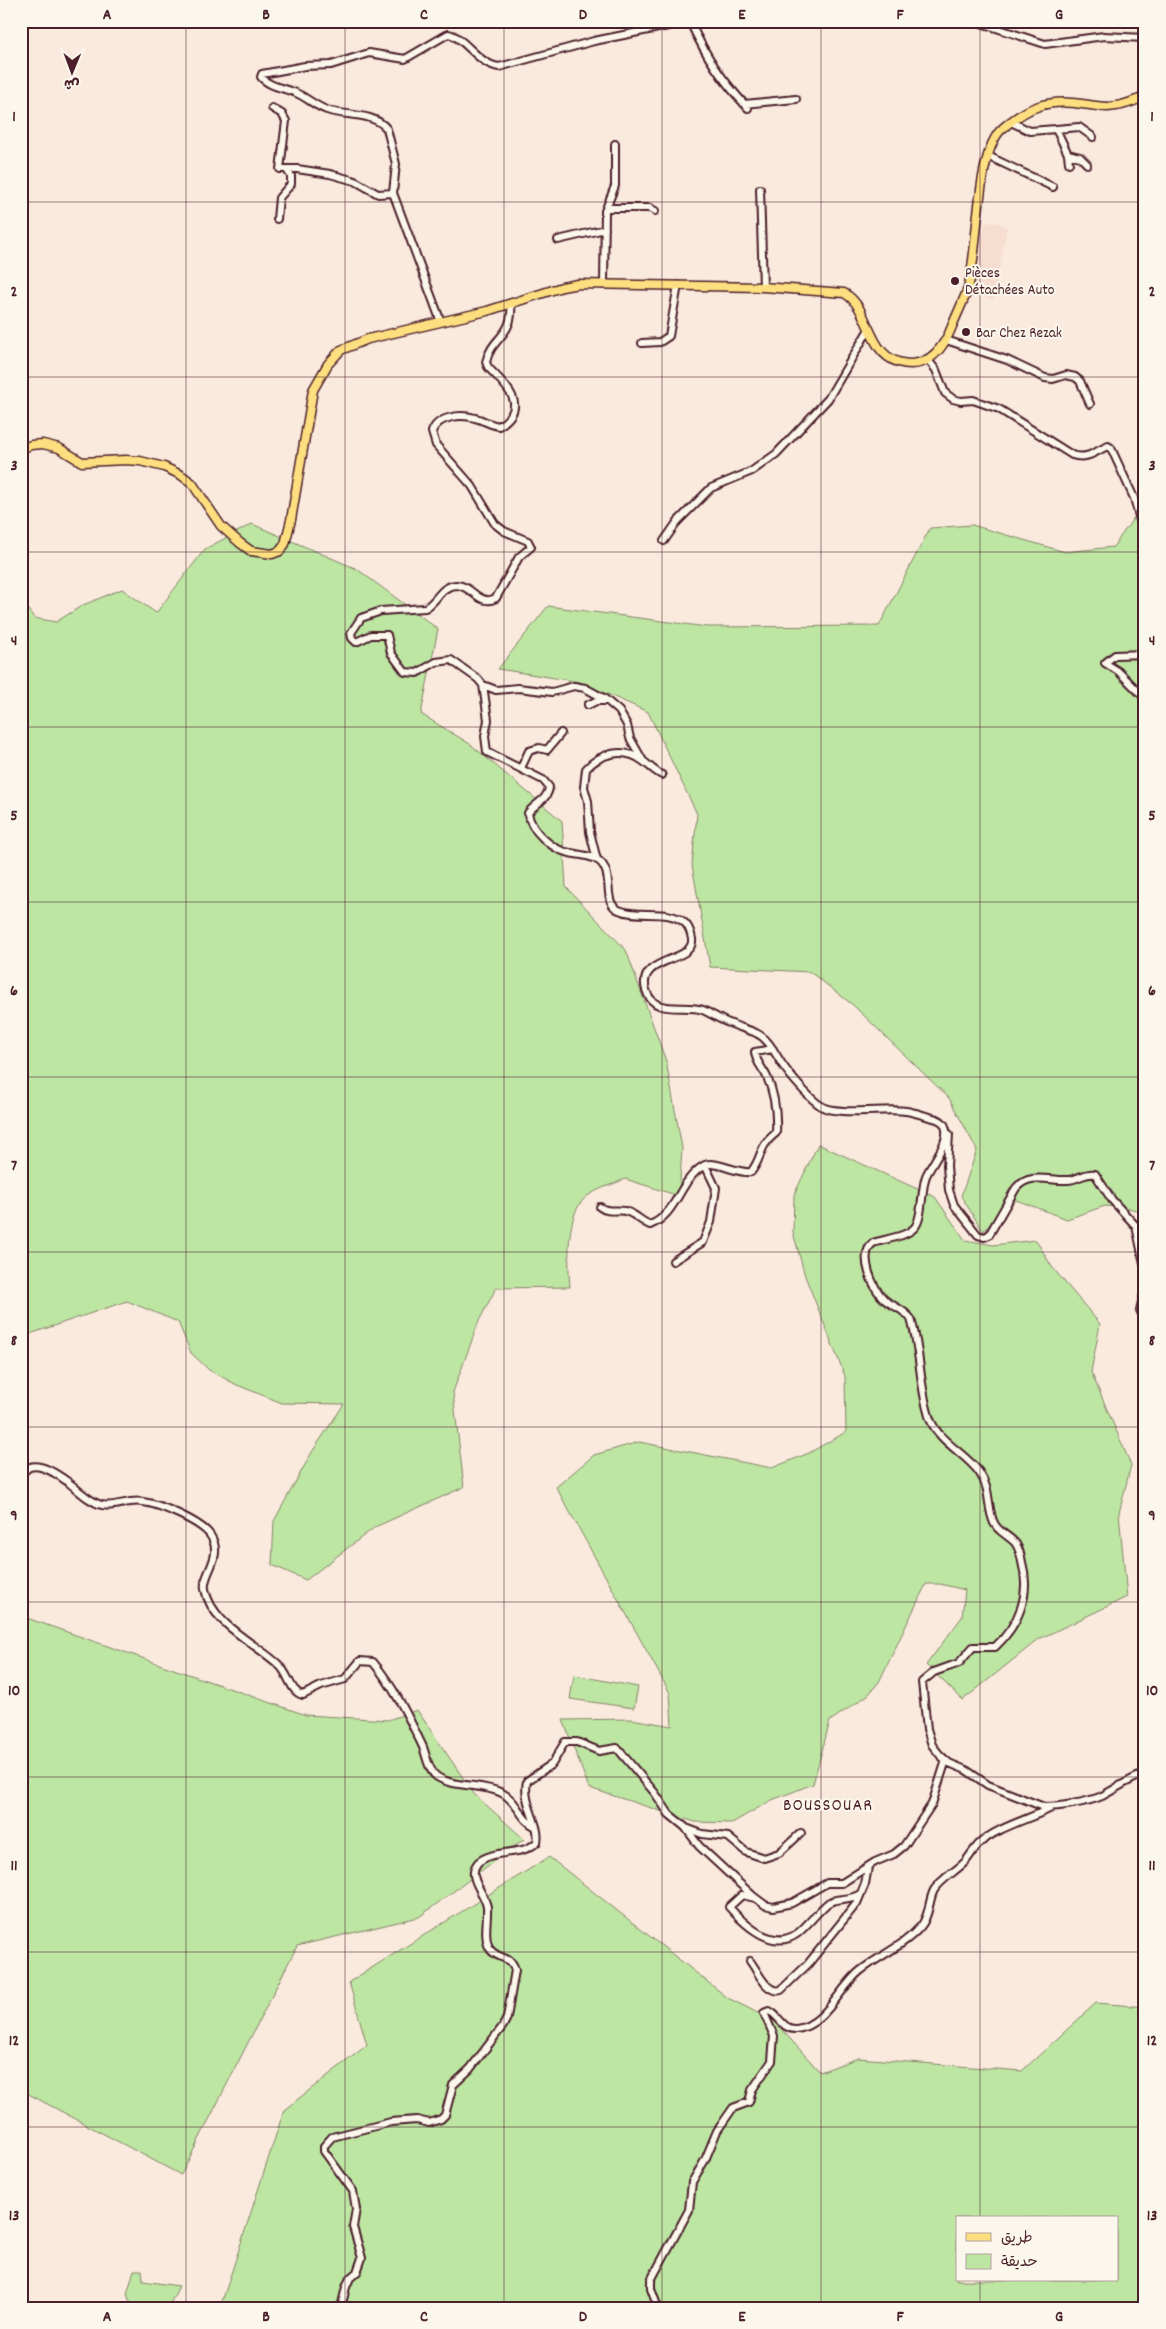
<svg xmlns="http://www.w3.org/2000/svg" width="1166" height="2329" font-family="Dekko,'Playpen Sans Arabic',sans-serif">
<rect width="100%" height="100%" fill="#faeadd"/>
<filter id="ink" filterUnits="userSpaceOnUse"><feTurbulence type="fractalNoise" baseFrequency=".02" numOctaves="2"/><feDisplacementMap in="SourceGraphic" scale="10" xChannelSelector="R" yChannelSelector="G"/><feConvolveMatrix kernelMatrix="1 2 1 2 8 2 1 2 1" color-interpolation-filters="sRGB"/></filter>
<g filter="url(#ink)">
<path fill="#f6ddcf" d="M 985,222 L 999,223 L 1007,227 L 994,300 L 977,295 L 978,291 L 973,289 Z"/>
<path fill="#bde6a3" stroke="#848267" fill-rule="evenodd" d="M 1145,502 L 1145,1213 L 1129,1208 L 1105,1206 L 1067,1219 L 1016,1200 L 983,1231 L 961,1196 L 977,1150 L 949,1098 L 853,1005 L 810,972 L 710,967 L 692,865 L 697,814 L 648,712 L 580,682 L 498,669 L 548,606 L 707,627 L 879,626 L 930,528 L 972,525 L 1065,552 L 1113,547 Z
M 252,524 L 357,569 L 438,629 L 421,714 L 470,744 L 562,821 L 566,887 L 626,950 L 666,1061 L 682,1148 L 679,1196 L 625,1179 C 612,1185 592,1190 583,1200 C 566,1218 568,1264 570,1287 L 496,1288 L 479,1321 L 453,1392 L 464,1487 L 375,1527 L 306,1580 L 272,1565 L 274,1521 L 312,1452 L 344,1404 L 282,1403 L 237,1385 L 209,1370 L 191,1353 L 178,1322 L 127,1301 L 21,1337 L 21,600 L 34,618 L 56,622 L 83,605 L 122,589 L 156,613 L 205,549 Z
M 818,1144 L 935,1197 L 965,1240 L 993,1245 L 1036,1240 L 1052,1267 L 1100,1324 L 1091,1372 L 1131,1465 L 1119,1513 L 1127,1597 L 1039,1639 L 963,1700 L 926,1665 L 962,1617 L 965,1590 L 940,1584 L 926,1584 L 879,1682 L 868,1695 L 830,1721 L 813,1784 L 772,1800 L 732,1823 L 695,1822 L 589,1788 L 563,1720 L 631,1719 L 672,1726 L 670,1693 L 556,1487 L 594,1455 L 639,1442 L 772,1468 L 809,1453 L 846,1432 L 845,1376 L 805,1276 L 793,1232 L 794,1195 Z
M 21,1616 L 306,1715 L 388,1720 L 417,1710 L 474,1794 L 524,1839 L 419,1917 L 297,1946 L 181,2175 L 21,2090 Z
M 574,1675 L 638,1687 L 634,1708 L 570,1699 Z
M 549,1857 L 728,1998 L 774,2021 L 820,2072 L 858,2058 L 1022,2071 L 1096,2003 L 1145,2007 L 1145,2308 L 220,2308 L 284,2110 L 367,2045 L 349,1982 ZM 957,2218 L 1117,2218 L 1117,2280 L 957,2280 Z
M 134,2270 L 142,2270 L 143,2281 L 179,2286 L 168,2308 L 130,2308 L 131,2305 L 127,2294 Z"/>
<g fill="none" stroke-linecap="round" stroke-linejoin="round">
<g stroke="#4a1f2b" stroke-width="10">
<path id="minor" d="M 975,21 L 1045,44 L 1104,36 L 1145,38
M 690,22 C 707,58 721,79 748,108
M 744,104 L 796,99
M 272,108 L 282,114 L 286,121 L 280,169 L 297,169 L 330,174 L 355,181 L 378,194 L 393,193
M 1011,122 L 1030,131 L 1056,129 L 1068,154 L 1069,163
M 1056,129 L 1079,127 L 1093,137
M 1068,154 L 1080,157 L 1087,164
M 988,156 L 1053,187
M 760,189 L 763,287
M 606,208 L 650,208 L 655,211
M 277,219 L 279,198 L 291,184 L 291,176 L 287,170
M 558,240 L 605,229
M 604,283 L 605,211 L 615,186 L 615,144
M 511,303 C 514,337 492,336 486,362 L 488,367 C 503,384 532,405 499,426 C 490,425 484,420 475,418 C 461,414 437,416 432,432 L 436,445 L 472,486 L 495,524 L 504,531 L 528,541 L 531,547 L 519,557 L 496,598 C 479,607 472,585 456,585 C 440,586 437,602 425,608 L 381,611 L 361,618 L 351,633 L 352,638 L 356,642 L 371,635 L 387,635 L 391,653 L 405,672 L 417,673 L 436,662 L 451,660 L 478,679 L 483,685 L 488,720 L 485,736 L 487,752 L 543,780 L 549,787 C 548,800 535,803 528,813 C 531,831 552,850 570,853 C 579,855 590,855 598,860 C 616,873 601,903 619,910 C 639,919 669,907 686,924 C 689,928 691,933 692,939 C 695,963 636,956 646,990 C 654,1017 685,1003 703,1010 C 712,1014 720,1020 729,1023 C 738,1027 747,1029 756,1033 C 769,1039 774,1052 782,1064 C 790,1076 809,1098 821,1106 C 836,1116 886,1108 906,1111 C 913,1112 919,1114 926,1116 C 932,1118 940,1118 944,1124 C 953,1139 932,1162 926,1176 C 921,1189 923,1217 915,1227 C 907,1237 885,1239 873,1243 C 858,1255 873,1290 885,1300 C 894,1307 904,1309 911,1319 C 921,1351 919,1388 930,1419 C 939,1442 965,1453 979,1472 C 992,1491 986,1505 994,1523 C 998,1532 1010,1536 1016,1544 C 1019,1549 1021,1556 1022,1562 C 1031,1594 1019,1625 995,1647 L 973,1647 L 959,1663 L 934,1672 L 922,1682 L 927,1729 L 932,1745 L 940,1755 L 949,1763 L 966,1770 L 988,1785 L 1044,1807 C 1059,1807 1089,1802 1102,1796 C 1117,1788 1129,1779 1145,1774
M 441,322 L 393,193 L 396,164 L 387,129 C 375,113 348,116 330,111 C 317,108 308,98 296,93 C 285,88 269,87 261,77 L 262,74 L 305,66 L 331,65 L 369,53 L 405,59 L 448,34 C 464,36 477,64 499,67 L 594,41 L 693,21
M 946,340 L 1007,360 L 1045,378 L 1053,379 L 1066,375 L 1075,377 L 1080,381 L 1090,404
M 642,343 L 660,342 L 669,336 L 678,285
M 928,360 L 936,370 L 945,393 L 953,399 L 961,401 L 973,400 L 999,409 L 1072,455 C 1087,460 1094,452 1108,446 L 1111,448 L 1134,498 L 1140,520 L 1145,524
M 664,541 L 678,521 L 711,488 L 752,471 L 776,454 L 828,399 L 869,329
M 1145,641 L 1145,646
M 1145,654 L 1115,655 L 1105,663 L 1118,671 L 1145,698
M 483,685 L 496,690 L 518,688 L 552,692 L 574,686 L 585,688 L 605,699 L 619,711 L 627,725 L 630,738 L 643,761
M 588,705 L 596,701 L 606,701
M 521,768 L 529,751 L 539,748 L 547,750 L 561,733
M 597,860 L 590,832 L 588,801 L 584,787 L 586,769 C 600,753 624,747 643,761 C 650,766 654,771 662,775
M 949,1134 L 947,1166 L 949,1190 L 954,1205 L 978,1235 L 984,1237 L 989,1235 L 1016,1188 C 1030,1172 1049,1181 1068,1180 C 1077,1180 1085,1172 1095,1174 L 1112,1200 L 1136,1226 L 1145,1268
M 600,1207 C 609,1214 619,1208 628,1212 C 636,1215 642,1222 650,1225 C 678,1214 679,1179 705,1165 C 715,1160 737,1174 751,1172 C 764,1155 757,1148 776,1133 C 777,1113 775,1095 767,1077 C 763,1068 756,1063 755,1052 L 773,1049
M 673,1261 L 703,1242 L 711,1222 L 716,1188 L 705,1165
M 1145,1289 L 1140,1310 L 1145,1321
M 21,1474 C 24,1472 27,1468 30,1467 C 41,1463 60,1476 68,1482 C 77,1489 91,1503 102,1505 C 115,1508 129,1499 143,1502 C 160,1504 201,1522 210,1535 C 225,1557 202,1573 205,1589 C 211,1625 258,1644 280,1666 C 289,1675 291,1693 303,1695 L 321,1686 L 345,1679 L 360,1661 L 373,1662 C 394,1687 408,1716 422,1745 C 426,1753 428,1770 436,1776 C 452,1788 482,1783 502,1793 C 518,1801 520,1820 536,1827
M 686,1828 L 702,1834 L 728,1837 L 746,1852 L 764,1858 L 779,1853 L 801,1833
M 755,1898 L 742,1895 L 729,1907 C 744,1924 773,1952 798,1933 C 809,1924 817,1912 828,1903 C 837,1897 850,1901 860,1894
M 750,1961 C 758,1971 766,1994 781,1990 L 808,1964 L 857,1903 L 865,1884 L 868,1867
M 341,2308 L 346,2287 L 350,2278 L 357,2272 L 362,2258 L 353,2227 L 356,2209 L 353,2191 L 324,2151 L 324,2146 L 332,2137 L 391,2122 L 417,2120 L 429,2123 L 441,2119 L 445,2115 L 453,2085 L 470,2069 L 503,2026 L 507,2018 L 515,1970 C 512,1955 497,1960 490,1949 C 483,1938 488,1919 487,1907 C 485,1895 475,1886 474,1875 C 473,1868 477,1862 483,1859 C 500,1849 523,1856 537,1842 C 541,1824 522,1805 527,1781 L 552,1764 L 565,1742 L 577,1742 L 599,1751 L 617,1748 L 655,1793 L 669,1814 L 685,1827 L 699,1846 L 753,1896 L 765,1905 L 773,1907 L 792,1903 L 827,1883 L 842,1883 L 875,1862 L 894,1854 L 904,1846 L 932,1804 L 946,1760
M 658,2308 L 651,2289 L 651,2280 L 689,2210 L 692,2182 L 705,2160 L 717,2131 L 733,2108 L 749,2102 L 752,2090 L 772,2061 L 774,2036 L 764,2013 L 769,2011 C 779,2015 783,2030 796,2029 C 825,2026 840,1987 860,1971 C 880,1955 904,1946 921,1926 C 930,1915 928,1902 934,1890 C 942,1878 955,1872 965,1862 C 970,1856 974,1849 979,1844 C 995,1828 1030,1819 1051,1808"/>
</g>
<g stroke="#4a1f2b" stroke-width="11">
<path id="major" d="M 21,449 L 31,445 L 43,444 L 59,448 L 82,462 L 126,460 L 140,461 L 164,467 L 181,475 L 192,483 L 221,526 L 240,543 L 251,551 L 272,554 L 280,551 L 285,544 L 291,520 L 313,390 L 328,364 L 341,350 L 368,339 L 487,311 L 562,287 L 578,284 L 763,287 L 844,293 C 870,307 867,352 898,362 C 928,371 944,348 953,324 C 958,312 964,300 968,288 C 979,252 975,151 1003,128 C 1029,106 1048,99 1082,104 C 1093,105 1105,109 1116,106 C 1126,105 1135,100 1145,97"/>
</g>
<use href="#minor" stroke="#fbf7ec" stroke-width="6"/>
<use href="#major" stroke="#fddf80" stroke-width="8"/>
</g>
</g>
<path fill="none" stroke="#4a1f2b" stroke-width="1" stroke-opacity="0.55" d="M 186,21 L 186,2308M 345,21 L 345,2308M 504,21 L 504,2308M 662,21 L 662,2308M 821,21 L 821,2308M 980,21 L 980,2218M 21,202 L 1145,202M 21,377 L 1145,377M 21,552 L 1145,552M 21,727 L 1145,727M 21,902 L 1145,902M 21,1077 L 1145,1077M 21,1252 L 1145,1252M 21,1427 L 1145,1427M 21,1602 L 1145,1602M 21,1777 L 1145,1777M 21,1952 L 1145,1952M 21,2127 L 1145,2127M 980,2280 L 980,2308"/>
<g fill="#4a1f2b" stroke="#fbf7ec" stroke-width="2">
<circle cx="955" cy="281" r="5"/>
<circle cx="966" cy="332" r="5"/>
</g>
<g text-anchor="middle" stroke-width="4" stroke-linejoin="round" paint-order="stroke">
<g font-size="15" fill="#4a1f2b" stroke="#fbf7ec" text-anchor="start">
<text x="965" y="277">Pièces<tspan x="965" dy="17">Détachées Auto</tspan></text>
<text x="976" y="337">Bar Chez Rezak</text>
</g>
<g font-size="18" letter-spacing="1" fill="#4a1f2b" stroke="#fbf7ec">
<text x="828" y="1810">BOUSSOUAR</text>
</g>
</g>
<rect width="1166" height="2329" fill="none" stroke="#fbf7ec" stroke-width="55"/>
<rect x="956" y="2216" width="162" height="65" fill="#fbf7ec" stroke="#b4a19f"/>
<rect x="966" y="2233" width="25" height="8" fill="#fddf80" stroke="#b4a19f"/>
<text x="1001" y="2242" font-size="15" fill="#4a1f2b">طريق</text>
<rect x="966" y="2254" width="25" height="15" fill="#bde6a3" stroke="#b4a19f"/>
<text x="1001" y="2266" font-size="15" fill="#4a1f2b">حديقة</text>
<g transform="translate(72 72) rotate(181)" stroke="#fbf7ec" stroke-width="4" paint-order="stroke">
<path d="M0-4L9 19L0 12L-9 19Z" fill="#4a1f2b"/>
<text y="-8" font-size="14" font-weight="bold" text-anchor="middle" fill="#4a1f2b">ش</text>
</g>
<rect x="28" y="28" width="1110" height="2274" fill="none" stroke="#4a1f2b" stroke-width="2"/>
<g font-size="16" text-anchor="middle" font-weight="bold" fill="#4a1f2b">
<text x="107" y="19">A</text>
<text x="266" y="19">B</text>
<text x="424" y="19">C</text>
<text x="583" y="19">D</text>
<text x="742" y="19">E</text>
<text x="900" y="19">F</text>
<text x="1059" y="19">G</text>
<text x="14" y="121">1</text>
<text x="1152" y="121">1</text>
<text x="14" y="296">2</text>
<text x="1152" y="296">2</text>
<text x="14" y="470">3</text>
<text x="1152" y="470">3</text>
<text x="14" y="645">4</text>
<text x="1152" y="645">4</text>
<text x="14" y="820">5</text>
<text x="1152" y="820">5</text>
<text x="14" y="995">6</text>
<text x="1152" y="995">6</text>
<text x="14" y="1170">7</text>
<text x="1152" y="1170">7</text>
<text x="14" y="1345">8</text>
<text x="1152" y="1345">8</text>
<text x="14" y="1520">9</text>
<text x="1152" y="1520">9</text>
<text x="14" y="1695">10</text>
<text x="1152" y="1695">10</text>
<text x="14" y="1870">11</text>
<text x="1152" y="1870">11</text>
<text x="14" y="2045">12</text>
<text x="1152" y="2045">12</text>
<text x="14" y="2220">13</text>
<text x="1152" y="2220">13</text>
<text x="107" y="2321">A</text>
<text x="266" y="2321">B</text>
<text x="424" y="2321">C</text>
<text x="583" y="2321">D</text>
<text x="742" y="2321">E</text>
<text x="900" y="2321">F</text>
<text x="1059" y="2321">G</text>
</g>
</svg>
